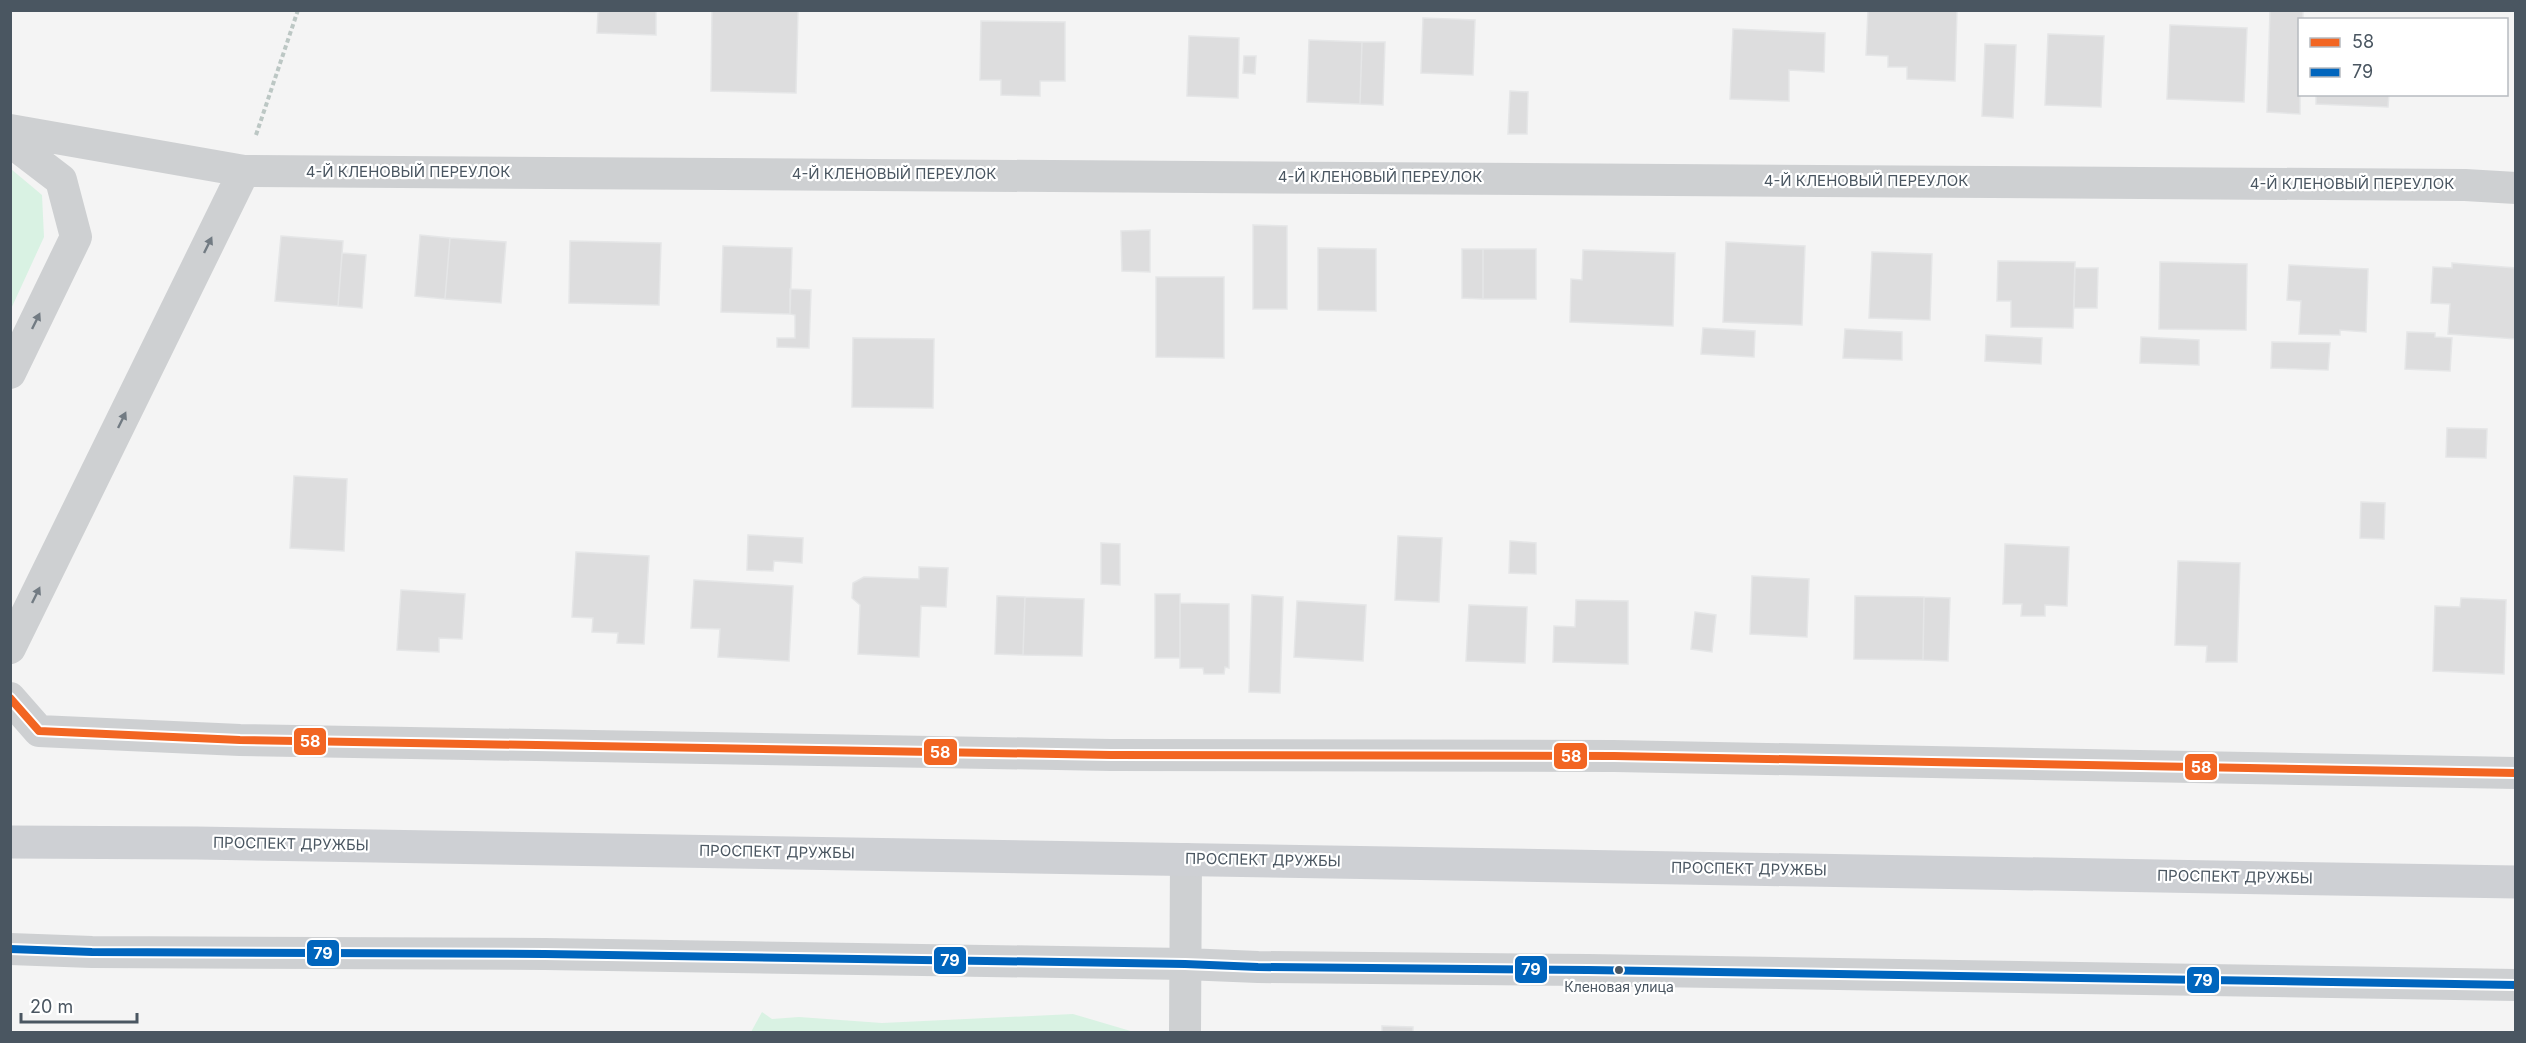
<svg xmlns="http://www.w3.org/2000/svg" width="2526" height="1043" font-family="Inter,sans-serif">
<rect width="100%" height="100%" fill="#f4f4f4"/>
<path fill="#d9f2e3" d="M 11,169 L 42,195 L 44,237 L 11,309 Z
M 762,1012 L 772,1019 L 799,1017 L 882,1023 L 1073,1014 L 1134,1032 L 751,1032 Z"/>
<path fill="#ddddde" stroke="#e5e6e7" stroke-width="1.5" d="M 656,10 L 656,35 L 597,33 L 598,12 L 548,11 Z
M 712,10 L 798,10 L 796,93 L 711,91 Z
M 1868,10 L 1957,10 L 1955,81 L 1907,79 L 1907,67 L 1888,67 L 1888,56 L 1866,55 Z
M 2270,10 L 2303,11 L 2303,20 L 2300,20 L 2300,114 L 2267,112 Z
M 1423,18 L 1475,20 L 1473,75 L 1421,73 Z
M 981,21 L 1065,22 L 1065,81 L 1040,81 L 1040,96 L 1001,95 L 1001,80 L 980,80 Z
M 2170,25 L 2247,28 L 2244,102 L 2167,99 Z
M 1733,29 L 1825,33 L 1824,72 L 1789,70 L 1789,101 L 1730,99 Z
M 2048,34 L 2104,36 L 2101,107 L 2045,105 Z
M 1189,36 L 1239,38 L 1238,98 L 1187,96 Z
M 1309,40 L 1362,42 L 1360,104 L 1307,102 Z
M 1362,42 L 1385,42 L 1383,105 L 1360,104 Z
M 1985,44 L 2016,45 L 2013,118 L 1982,116 Z
M 1244,56 L 1256,56 L 1255,74 L 1243,73 Z
M 1510,91 L 1528,92 L 1527,134 L 1508,134 Z
M 2316,94 L 2389,94 L 2388,107 L 2316,104 Z
M 1253,225 L 1287,226 L 1287,309 L 1253,309 Z
M 1150,230 L 1150,272 L 1122,271 L 1121,231 Z
M 420,235 L 450,238 L 445,299 L 415,296 Z
M 281,236 L 343,241 L 338,306 L 275,301 Z
M 450,238 L 506,242 L 501,303 L 445,299 Z
M 570,241 L 661,243 L 659,305 L 569,303 Z
M 1726,242 L 1805,246 L 1802,325 L 1723,322 Z
M 723,246 L 792,248 L 790,314 L 721,312 Z
M 1318,248 L 1376,249 L 1376,311 L 1318,310 Z
M 1462,249 L 1483,249 L 1483,299 L 1462,298 Z
M 1483,249 L 1536,249 L 1536,299 L 1483,299 Z
M 1583,250 L 1675,253 L 1673,326 L 1570,322 L 1571,279 L 1582,280 Z
M 1872,252 L 1932,254 L 1930,320 L 1869,318 Z
M 342,253 L 366,255 L 362,308 L 338,306 Z
M 1998,261 L 2075,262 L 2073,328 L 2011,327 L 2011,301 L 1997,301 Z
M 2160,262 L 2247,264 L 2246,330 L 2159,329 Z
M 2452,263 L 2516,268 L 2516,339 L 2448,334 L 2450,304 L 2431,303 L 2433,267 L 2452,268 Z
M 2289,265 L 2368,269 L 2366,332 L 2340,330 L 2340,335 L 2299,334 L 2301,301 L 2287,300 Z
M 2075,268 L 2098,268 L 2097,308 L 2074,308 Z
M 1156,277 L 1224,277 L 1224,358 L 1156,357 Z
M 790,289 L 811,290 L 809,348 L 777,347 L 777,338 L 795,338 L 795,315 L 790,314 Z
M 1703,328 L 1755,331 L 1754,357 L 1701,354 Z
M 1845,329 L 1902,332 L 1902,360 L 1843,358 Z
M 2407,332 L 2435,333 L 2435,337 L 2452,338 L 2450,371 L 2405,369 Z
M 1986,335 L 2042,338 L 2041,364 L 1985,361 Z
M 2141,337 L 2199,340 L 2199,365 L 2140,363 Z
M 853,338 L 934,339 L 933,408 L 852,407 Z
M 2272,342 L 2330,343 L 2328,370 L 2271,368 Z
M 2447,428 L 2487,429 L 2486,458 L 2446,457 Z
M 294,476 L 347,479 L 344,551 L 290,548 Z
M 2361,502 L 2385,503 L 2384,539 L 2360,538 Z
M 748,535 L 803,538 L 802,563 L 774,561 L 773,571 L 747,570 Z
M 1398,536 L 1442,538 L 1439,602 L 1395,600 Z
M 1510,541 L 1536,543 L 1536,574 L 1509,573 Z
M 1101,543 L 1120,544 L 1120,585 L 1101,584 Z
M 2005,544 L 2069,547 L 2067,606 L 2045,605 L 2045,616 L 2021,616 L 2022,604 L 2003,604 Z
M 576,552 L 649,556 L 644,644 L 617,643 L 618,633 L 592,632 L 593,618 L 572,617 Z
M 2178,561 L 2240,563 L 2237,662 L 2206,662 L 2207,646 L 2175,645 Z
M 919,567 L 948,568 L 946,607 L 921,606 L 919,657 L 858,654 L 860,605 L 852,598 L 853,583 L 864,577 L 919,579 Z
M 1752,576 L 1809,579 L 1807,637 L 1750,634 Z
M 694,580 L 793,586 L 789,661 L 718,657 L 720,629 L 691,628 Z
M 401,590 L 465,594 L 462,639 L 439,638 L 439,652 L 397,650 Z
M 1155,594 L 1180,594 L 1180,658 L 1155,658 Z
M 1252,595 L 1283,597 L 1280,693 L 1249,692 Z
M 997,596 L 1025,597 L 1023,655 L 995,654 Z
M 1855,596 L 1924,597 L 1923,660 L 1854,659 Z
M 1025,597 L 1084,599 L 1082,656 L 1023,655 Z
M 1924,597 L 1950,598 L 1948,661 L 1923,660 Z
M 2461,598 L 2506,600 L 2504,674 L 2433,671 L 2435,606 L 2460,607 Z
M 1576,600 L 1628,601 L 1628,664 L 1553,662 L 1554,626 L 1575,627 Z
M 1297,601 L 1366,605 L 1363,661 L 1294,657 Z
M 1180,603 L 1229,604 L 1229,668 L 1225,667 L 1224,674 L 1204,674 L 1203,668 L 1180,668 Z
M 1469,605 L 1527,607 L 1525,663 L 1466,661 Z
M 1695,612 L 1716,615 L 1712,652 L 1691,649 Z
M 1382,1026 L 1413,1027 L 1413,1032 L 1382,1032 Z"/>
<g fill="none" stroke-linecap="round" stroke-linejoin="round">
<path stroke="#bcc7c4" stroke-width="4" stroke-dasharray="4.5 3" stroke-linecap="butt" d="M 256,135 L 298,10"/>
<path stroke="#ced0d2" stroke-width="32" d="M 10,130 L 244,171 L 2465,185 L 2516,188
M 10,141 L 61,180 L 76,237 L 10,373
M 10,648 L 244,171
M 10,698 L 39,731 L 240,740 L 1111,755 L 1614,756 L 2516,773
M 10,949 L 92,952 L 545,954 L 1185,964 L 1258,967 L 1588,970 L 2516,985
M 1185,1032 L 1186,859"/>
<path stroke="#ced0d4" stroke-width="33" d="M 10,842 L 196,843 L 2516,882"/>
<g stroke="#fff" stroke-width="12">
<path id="bus-1" d="M 10,698 L 39,731 L 240,740 L 1111,755 L 1614,756 L 2516,773"/>
</g>
<g stroke="#fff" stroke-width="12">
<path id="bus-2" d="M 10,949 L 92,952 L 545,954 L 1185,964 L 1258,967 L 1588,970 L 2516,985"/>
</g>
<use href="#bus-1" stroke="#f26522" stroke-width="8"/>
<use href="#bus-2" stroke="#0065bd" stroke-width="8"/>
</g>
<defs><path id="oneway-solid" d="M-6-.8H1V-3.2L6.5 0L1 3.2V.8H-6Z" transform="scale(1.5)"/></defs>
<g fill="#727b83">
<use href="#oneway-solid" transform="translate(208 245) rotate(-64)"/>
<use href="#oneway-solid" transform="translate(36 321) rotate(-64)"/>
<use href="#oneway-solid" transform="translate(122 420) rotate(-64)"/>
<use href="#oneway-solid" transform="translate(36 595) rotate(-64)"/>
</g>
<circle fill="#4a5661" stroke="#fff" stroke-width="2" cx="1619" cy="970" r="5"/>
<g text-anchor="middle" stroke-width="4.5" stroke-linejoin="round" paint-order="stroke">
<g font-size="14" fill="#4a5661" stroke="#fff">
<text x="1619" y="992">Кленовая улица</text>
</g>
<g font-size="15" fill="#4a5661" stroke="#fff">
<text x="408" y="177">4-Й КЛЕНОВЫЙ ПЕРЕУЛОК</text>
<text x="894" y="179">4-Й КЛЕНОВЫЙ ПЕРЕУЛОК</text>
<text x="1380" y="182">4-Й КЛЕНОВЫЙ ПЕРЕУЛОК</text>
<text x="1866" y="186">4-Й КЛЕНОВЫЙ ПЕРЕУЛОК</text>
<text x="2352" y="189">4-Й КЛЕНОВЫЙ ПЕРЕУЛОК</text>
<text transform="translate(291 844) rotate(1)" y="5">ПРОСПЕКТ ДРУЖБЫ</text>
<text transform="translate(777 852) rotate(1)" y="5">ПРОСПЕКТ ДРУЖБЫ</text>
<text transform="translate(1263 860) rotate(1)" y="5">ПРОСПЕКТ ДРУЖБЫ</text>
<text transform="translate(1749 869) rotate(1)" y="5">ПРОСПЕКТ ДРУЖБЫ</text>
<text transform="translate(2235 877) rotate(1)" y="5">ПРОСПЕКТ ДРУЖБЫ</text>
</g>
</g>
<g stroke="#fff" stroke-width="2">
<rect x="293" y="727" width="34" height="29" rx="6" fill="#f26522"/>
<rect x="923" y="738" width="35" height="28" rx="6" fill="#f26522"/>
<rect x="1553" y="742" width="35" height="28" rx="6" fill="#f26522"/>
<rect x="2184" y="753" width="34" height="28" rx="6" fill="#f26522"/>
<rect x="306" y="939" width="34" height="28" rx="6" fill="#0065bd"/>
<rect x="933" y="946" width="34" height="29" rx="6" fill="#0065bd"/>
<rect x="1514" y="955" width="34" height="29" rx="6" fill="#0065bd"/>
<rect x="2186" y="966" width="34" height="28" rx="6" fill="#0065bd"/>
</g>
<g font-size="16" text-anchor="middle" font-weight="bold" fill="#fff">
<text x="310" y="747">58</text>
<text x="940" y="758">58</text>
<text x="1571" y="762">58</text>
<text x="2201" y="773">58</text>
<text x="323" y="959">79</text>
<text x="950" y="966">79</text>
<text x="1531" y="975">79</text>
<text x="2203" y="986">79</text>
</g>
<rect width="2526" height="1043" fill="none" stroke="#4a5661" stroke-width="24"/>
<rect x="2298" y="18" width="210" height="78" fill="#ffffff" stroke="#b7bbc0" stroke-width="1.5"/>
<rect x="2310" y="38" width="30" height="9" fill="#f26522" stroke="#b7bbc0" stroke-width="1.5"/>
<text x="2352" y="48" font-size="18" fill="#4a5661">58</text>
<rect x="2310" y="68" width="30" height="9" fill="#0065bd" stroke="#b7bbc0" stroke-width="1.5"/>
<text x="2352" y="78" font-size="18" fill="#4a5661">79</text>
<path d="M21 1013v9h116v-9" fill="none" stroke="#4a5661" stroke-width="3"/>
<text x="30" y="1013" font-size="18" fill="#4a5661" stroke="#ffffff" stroke-width="4.5" paint-order="stroke">20 m</text>
</svg>
